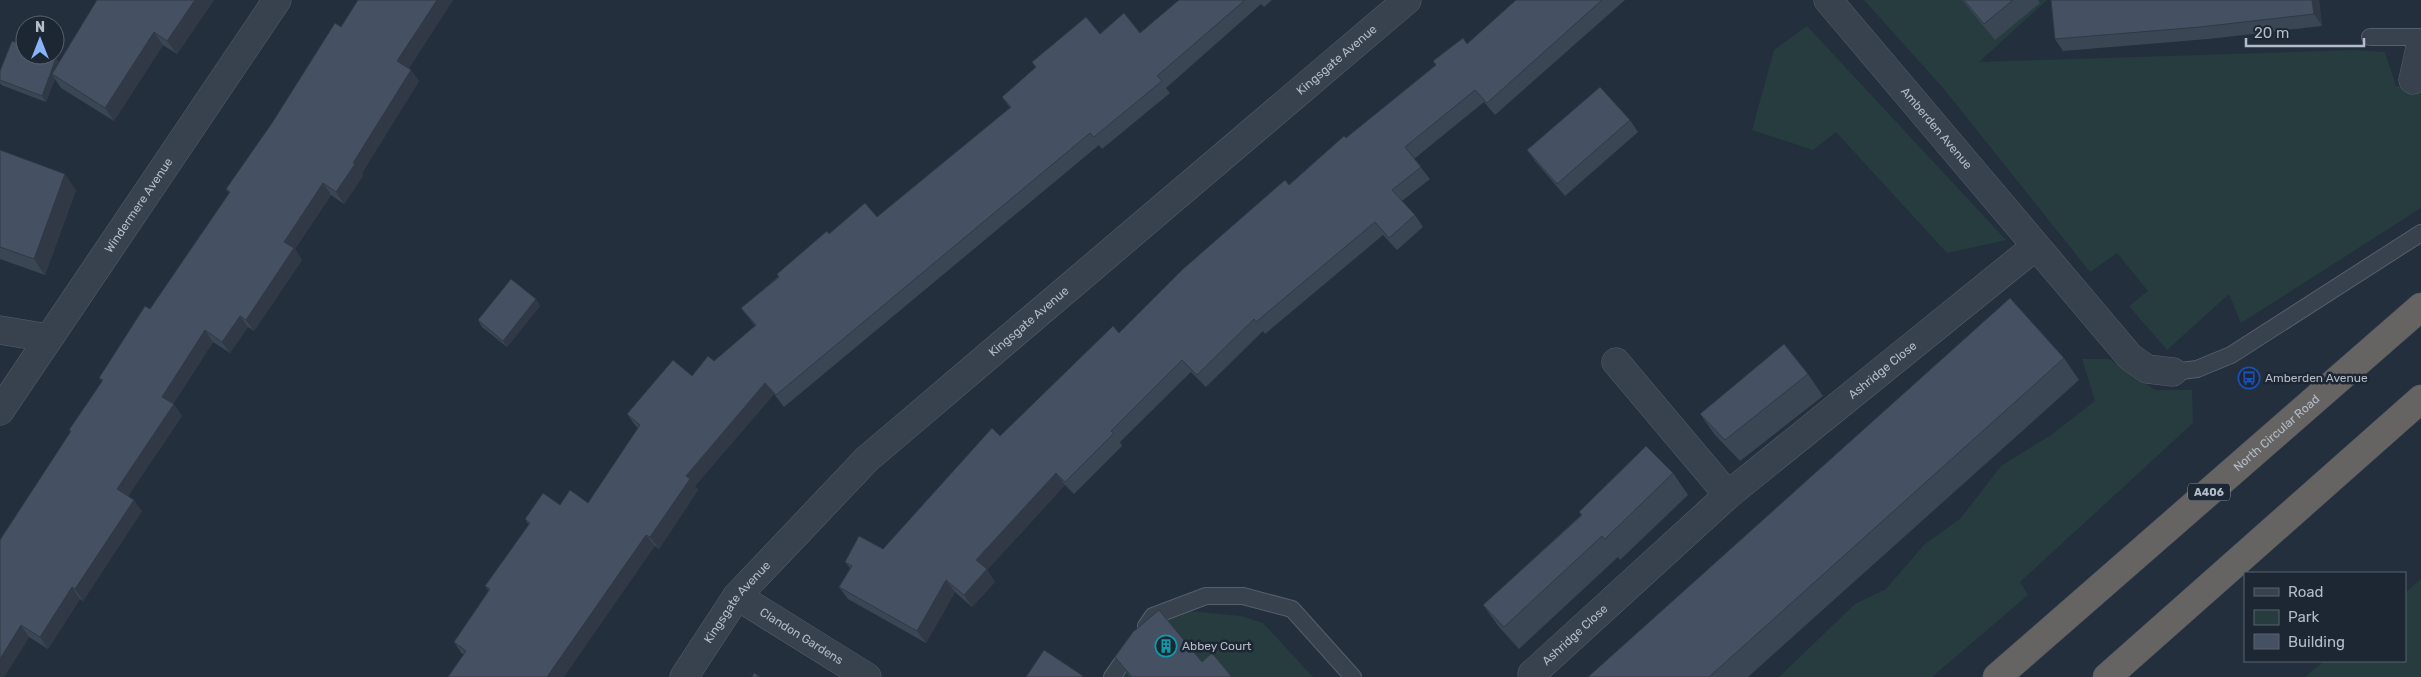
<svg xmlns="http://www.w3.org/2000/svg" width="2421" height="677" font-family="Rubik,sans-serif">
<rect width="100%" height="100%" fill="#242f3e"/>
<path fill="#263c3f" d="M 1864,0 L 2047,0 L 1979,62 L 2355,50 L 2385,52 L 2396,86 L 2421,88 L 2421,208 L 2241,323 L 2229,294 L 2167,350 L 2129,306 L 2148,291 L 2117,253 L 2090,272 L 1944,89 Z
M 1807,26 L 2006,240 L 1947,253 L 1836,132 L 1813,150 L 1752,130 L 1774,50 Z
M 2082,359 L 2109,359 L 2155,390 L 2192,390 L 2193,423 L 2020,582 L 2028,595 L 1932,677 L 1779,677 L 1855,604 L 1886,589 L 1924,545 L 1961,518 L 2001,466 L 2051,435 L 2095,401 Z
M 2421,579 L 2421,677 L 2305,677 L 2324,661 L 2405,661 L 2405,593 Z
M 1189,611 L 1241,616 L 1263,623 L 1313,677 L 1122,677 L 1156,624 Z"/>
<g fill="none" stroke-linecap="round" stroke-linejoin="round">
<g stroke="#565f6c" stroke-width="18">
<path id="service" d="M 2370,37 L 2421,37
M 2173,372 L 2197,369 L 2231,355 L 2421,233
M 1146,626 L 1153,616 L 1206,596 L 1243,596 L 1292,609 L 1353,677
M 1112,677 L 1133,647"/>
</g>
<g stroke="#565f6c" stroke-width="29">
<g id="minor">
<path id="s1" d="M 1828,0 L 2130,357 L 2147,369 L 2173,372"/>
<path d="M 2413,80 L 2421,43"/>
<path d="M 0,330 L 48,338"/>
<path d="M 1616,362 L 1728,495"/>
<path id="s2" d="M 0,411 L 277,0"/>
<path id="s3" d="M 737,596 L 867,677"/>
<path id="s4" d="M 1532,674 L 1728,495 L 2036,246"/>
<path id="s5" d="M 684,677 L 737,596 L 867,459 L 1407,0"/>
</g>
</g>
<g stroke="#434c59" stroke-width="29">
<g id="trunk">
<path id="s6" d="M 1997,677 L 2421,307"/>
<path d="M 2107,677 L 2421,399"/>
</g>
</g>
<use href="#service" stroke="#38414e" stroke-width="16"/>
<use href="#minor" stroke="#38414e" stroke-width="28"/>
<use href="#trunk" stroke="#656462" stroke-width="28"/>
</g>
<path fill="#3b4654" d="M 214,0 L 177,54 L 163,45 L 114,121 L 61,88 L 55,79 L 46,102 L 1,85 L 0,83 L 0,71 L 59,62 Z
M 358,0 L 453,0 L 409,68 L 411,70 L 419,81 L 362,173 L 363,176 L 344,204 L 331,195 L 295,249 L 302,260 L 254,331 L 248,327 L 230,353 L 213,342 L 173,404 L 182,416 L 128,496 L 142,511 L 83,601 L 80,599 L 48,649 L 29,637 L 4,677 L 0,677 L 71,432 L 69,430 L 102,381 L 99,378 L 150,309 L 229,193 L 226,189 L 341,27 Z
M 1179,0 L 1272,0 L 1264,7 L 1261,4 L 1166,88 L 1170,93 L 1102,149 L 1099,145 L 784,407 L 774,394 L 695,486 L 698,490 L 659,549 L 655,546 L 463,654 L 462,654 L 454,642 L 489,591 L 485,586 L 529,525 L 525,519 L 560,505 L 588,503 L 638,428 L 635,425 L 627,414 L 692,376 L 714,361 L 755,326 L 741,308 L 829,234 L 877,217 L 1010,108 L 1002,97 L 1036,68 L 1032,62 L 1100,34 L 1140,33 Z
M 1516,0 L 1625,0 L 1495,115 L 1484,102 L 1414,159 L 1430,179 L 1402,201 L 1415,215 L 1423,227 L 1397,250 L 1383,235 L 1265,334 L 1263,331 L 1206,387 L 1191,372 L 1120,442 L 1122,446 L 1074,494 L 1065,485 L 987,570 L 995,582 L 972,607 L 955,592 L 926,643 L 848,599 L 839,587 L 850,568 L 845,562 L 883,549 L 1000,436 L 1289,185 L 1346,138 L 1467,44 Z
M 1962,0 L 2038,0 L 2040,3 L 1995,40 Z
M 2319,0 L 2322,26 L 2208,39 L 2063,51 L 2055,39 Z
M 1630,120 L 1638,132 L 1565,196 L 1535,161 L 1527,150 Z
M 0,150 L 76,190 L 45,275 L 0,259 Z
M 536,299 L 540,306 L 507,347 L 482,327 L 478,320 Z
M 2064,358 L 2079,380 L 1748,677 L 1588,677 Z
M 1808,374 L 1823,396 L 1740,461 L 1715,435 L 1700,414 Z
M 1673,473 L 1688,495 L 1620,560 L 1618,557 L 1519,649 L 1499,627 L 1483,605 L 1581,515 L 1579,512 Z
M 1115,657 L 1202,662 L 1232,677 L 1130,677 Z"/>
<path fill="#303945" d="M 195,0 L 214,0 L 177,54 L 167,41 Z
M 437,0 L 453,0 L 406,73 L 397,61 Z
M 2312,0 L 2319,0 L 2322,26 L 2314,14 Z
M 154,32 L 163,45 L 114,121 L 105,108 Z
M 56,58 L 61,64 L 52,74 L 55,79 L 46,102 L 42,96 Z
M 411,70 L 419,81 L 362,173 L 363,176 L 344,204 L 336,192 L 353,163 Z
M 65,174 L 76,190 L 45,275 L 34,259 Z
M 323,183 L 331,195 L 295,249 L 302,260 L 254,331 L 246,320 L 284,242 Z
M 536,299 L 540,306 L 507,347 L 503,341 Z
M 240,316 L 248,327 L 230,353 L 222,342 Z
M 205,330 L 213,342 L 170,408 L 162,397 Z
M 765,383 L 774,394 L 695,486 L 698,490 L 659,549 L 650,537 L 686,476 Z
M 174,404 L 182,416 L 125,501 L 117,489 Z
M 1056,473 L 1065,485 L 987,570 L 995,582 L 972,607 L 964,595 L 976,560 Z
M 134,500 L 142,511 L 83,601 L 75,589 Z
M 646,535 L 655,546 L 564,677 L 547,677 Z
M 946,580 L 955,592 L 926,643 L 917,631 Z
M 72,587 L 80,599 L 48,649 L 40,637 Z
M 21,625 L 29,637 L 4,677 L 0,677 L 0,659 Z"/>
<path fill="#455162" stroke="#303945" d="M 97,0 L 195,0 L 167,41 L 154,32 L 105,108 L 52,74 Z
M 358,0 L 437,0 L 397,61 L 411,70 L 353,163 L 355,164 L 336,192 L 323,183 L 284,242 L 294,248 L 246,320 L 240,316 L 222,342 L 205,330 L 162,397 L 174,404 L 117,489 L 134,500 L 75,589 L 72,587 L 40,637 L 21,625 L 0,659 L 0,540 L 71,431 L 69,430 L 103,380 L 99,378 L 145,306 L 150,309 L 230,192 L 226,189 L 272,123 L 335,23 L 341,27 Z
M 1179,0 L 1245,0 L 1157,76 L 1162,81 L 1094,137 L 1090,133 L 776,395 L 765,383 L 686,476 L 690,479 L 650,537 L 646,535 L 547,677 L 448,677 L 466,651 L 454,642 L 490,589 L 485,586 L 530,523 L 525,519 L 543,493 L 560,505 L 570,490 L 588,503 L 640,425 L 627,414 L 673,360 L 692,376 L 708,356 L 714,361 L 756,325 L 741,308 L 779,277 L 777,274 L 827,231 L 829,234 L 865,203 L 877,217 L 1011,107 L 1002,97 L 1036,67 L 1032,62 L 1086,17 L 1100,34 L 1124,13 L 1140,33 Z
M 1516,0 L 1602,0 L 1487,103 L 1475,90 L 1405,147 L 1421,167 L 1392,190 L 1415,215 L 1389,238 L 1375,222 L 1256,322 L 1254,319 L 1197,375 L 1182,360 L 1111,431 L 1114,433 L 1065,482 L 1056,473 L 976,560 L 987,569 L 964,595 L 946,580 L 917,631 L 839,587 L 852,566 L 845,562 L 859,536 L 883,549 L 992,428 L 1000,436 L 1113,326 L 1119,333 L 1183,269 L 1285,180 L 1289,185 L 1344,136 L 1346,138 L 1436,65 L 1433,61 L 1463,38 L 1467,44 Z
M 1964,0 L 2013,0 L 1984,24 Z
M 2051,0 L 2312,0 L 2314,14 L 2200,27 L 2055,39 Z
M 12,41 L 25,46 L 25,55 L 48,55 L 56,58 L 42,96 L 0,80 L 0,71 Z
M 1600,87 L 1630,120 L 1557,184 L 1527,150 Z
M 0,150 L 65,174 L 34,259 L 0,247 Z
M 511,279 L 536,299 L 503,341 L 478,320 Z
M 2010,298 L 2064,358 L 1709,677 L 1588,677 Z
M 1784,344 L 1808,374 L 1725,440 L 1700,414 Z
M 1646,446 L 1673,473 L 1605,539 L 1602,536 L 1504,627 L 1483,605 L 1582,515 L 1579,512 Z
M 1159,610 L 1202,662 L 1212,653 L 1232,677 L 1132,677 L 1115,657 L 1133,632 Z
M 1044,650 L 1083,676 L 1082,677 L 1026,677 Z
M 754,673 L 760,677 L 752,677 Z"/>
<defs>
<g id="bus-ring" transform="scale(1.125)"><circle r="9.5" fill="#1d2633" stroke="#1a4fb4" stroke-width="1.5"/><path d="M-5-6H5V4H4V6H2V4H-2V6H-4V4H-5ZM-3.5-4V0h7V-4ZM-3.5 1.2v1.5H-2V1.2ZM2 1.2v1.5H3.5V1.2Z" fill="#1a4fb4"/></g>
<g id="building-ring" transform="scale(1.125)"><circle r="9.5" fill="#1d2633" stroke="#0f9aa8" stroke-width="1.5"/><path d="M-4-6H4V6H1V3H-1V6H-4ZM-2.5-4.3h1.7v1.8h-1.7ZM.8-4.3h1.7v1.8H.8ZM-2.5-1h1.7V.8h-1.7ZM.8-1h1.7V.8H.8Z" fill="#0f9aa8"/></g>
</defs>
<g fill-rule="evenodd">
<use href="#bus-ring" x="2249" y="378"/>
<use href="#building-ring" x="1166" y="646"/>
</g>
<g text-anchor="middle" stroke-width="5" stroke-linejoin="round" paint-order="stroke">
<rect fill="#1d2633" stroke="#878f9c" stroke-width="1" x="2188" y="483.5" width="42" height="17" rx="4"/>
<g font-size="11" font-weight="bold" fill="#b4bcc9">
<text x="2209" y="496">A406</text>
</g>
<g font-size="12" fill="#b4bcc9" stroke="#1d2633">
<text dy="4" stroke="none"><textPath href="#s5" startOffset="902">Kingsgate Avenue</textPath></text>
<text dy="4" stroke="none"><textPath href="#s1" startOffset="168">Amberden Avenue</textPath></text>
<text dy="4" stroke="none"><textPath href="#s2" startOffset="248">Windermere Avenue</textPath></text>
<text dy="4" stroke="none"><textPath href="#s5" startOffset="498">Kingsgate Avenue</textPath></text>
<text dy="4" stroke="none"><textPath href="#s4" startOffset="464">Ashridge Close</textPath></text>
<text dy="4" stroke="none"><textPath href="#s6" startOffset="371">North Circular Road</textPath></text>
<text dy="4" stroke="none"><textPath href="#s5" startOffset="92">Kingsgate Avenue</textPath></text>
<text dy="4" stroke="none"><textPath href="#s4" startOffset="58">Ashridge Close</textPath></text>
<text dy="4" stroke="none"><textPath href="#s3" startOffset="76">Clandon Gardens</textPath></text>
</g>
<g font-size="12" fill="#b4bcc9" stroke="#1d2633" text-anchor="start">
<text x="2265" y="382">Amberden Avenue</text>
<text x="1182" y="650">Abbey Court</text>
</g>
</g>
<rect x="2244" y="572" width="162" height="90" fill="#1d2633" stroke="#59626f"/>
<rect x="2254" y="588" width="25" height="8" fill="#38414e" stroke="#59626f"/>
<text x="2288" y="597" font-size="15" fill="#b4bcc9">Road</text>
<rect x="2254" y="610" width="25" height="15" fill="#263c3f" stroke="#59626f"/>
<text x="2288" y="622" font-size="15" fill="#b4bcc9">Park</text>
<rect x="2254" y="634" width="25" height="15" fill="#455162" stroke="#59626f"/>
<text x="2288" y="647" font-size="15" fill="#b4bcc9">Building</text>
<g transform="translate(40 40)"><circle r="24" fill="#1d2633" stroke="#59626f"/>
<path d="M0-4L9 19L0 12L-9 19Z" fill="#8ab4f8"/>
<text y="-8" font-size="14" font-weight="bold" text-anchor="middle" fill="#b4bcc9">N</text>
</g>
<path d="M2246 38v8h118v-8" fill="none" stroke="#b4bcc9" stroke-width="2.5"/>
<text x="2254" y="38" font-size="15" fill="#b4bcc9" stroke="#1d2633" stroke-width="4" paint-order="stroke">20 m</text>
</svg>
